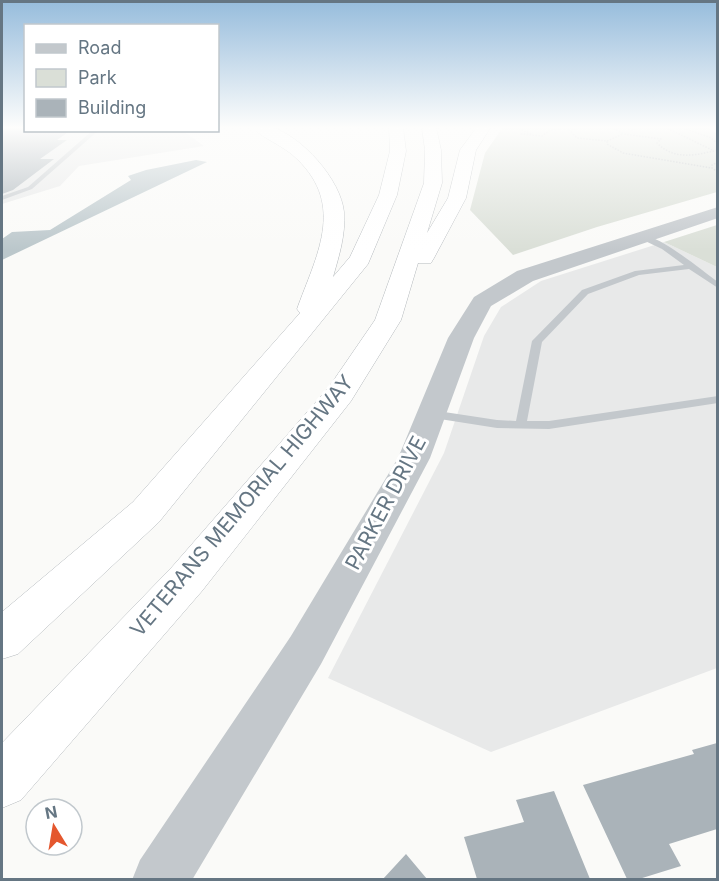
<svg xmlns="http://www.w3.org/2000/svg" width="719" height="881" font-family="Inter,sans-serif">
<rect width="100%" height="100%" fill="#fafaf8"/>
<path fill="#e8e9e9" d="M 2,127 L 25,127 L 26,130 L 183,131 L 204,146 L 79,166 L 60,186 L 2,204 Z
M 664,242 L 717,267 L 717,668 L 491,752 L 328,678 L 444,453 L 484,336 L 501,307 L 541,281 Z"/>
<path fill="#dadfd7" d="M 503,127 L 708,127 L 717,134 L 717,192 L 597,227 L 513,255 L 470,210 L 485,153 Z
M 717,225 L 717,267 L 664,242 Z"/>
<path fill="#bbc7cb" d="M 196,160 L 207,162 L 2,260 L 2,239 L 12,232 L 50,230 L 131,180 L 128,176 L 146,170 Z"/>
<path fill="#aab3b9" d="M 2,127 L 26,127 L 26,130 L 71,130 L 57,140 L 67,140 L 40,159 L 54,159 L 13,190 L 2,194 Z
M 717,743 L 717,829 L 669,844 L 681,866 L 639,879 L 627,879 L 583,785 L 694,754 L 692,750 Z
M 554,791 L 590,879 L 477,879 L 464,837 L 524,822 L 516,800 Z
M 406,854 L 427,879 L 383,879 Z"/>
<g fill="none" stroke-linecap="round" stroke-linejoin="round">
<g stroke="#b4b9bd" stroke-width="1">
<path id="motorway" d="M 252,127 C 258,127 265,126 271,127 C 302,136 341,180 344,212 C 346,234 339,256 333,277 L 350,257 L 379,195 L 390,151 L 389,127 L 403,127 L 406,151 L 397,195 L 368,264 L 159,522 L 18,654 L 2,659 L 2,612 L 133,502 L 300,313 L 297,309 C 316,256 346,206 297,159 C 285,146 261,138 252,127 Z
M 422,127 L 436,127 L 441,150 L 442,183 L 427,233 L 448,198 L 460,150 L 477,127 L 491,127 L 476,150 L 466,198 L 434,258 L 431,263 L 418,263 L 401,320 L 351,401 L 202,591 L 21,800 L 2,808 L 2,743 L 172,567 L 329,387 L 375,320 L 424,183 L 425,150 Z"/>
</g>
<path stroke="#bbbfc2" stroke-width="1.5" stroke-dasharray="1.5 1.5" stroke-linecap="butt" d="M 526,127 L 521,130 L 532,134 L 520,134 L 542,136 L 550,130 L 571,128
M 581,127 L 569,130 L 577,138 L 607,141 L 607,144 L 623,153 L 712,168
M 611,127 L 624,134 L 661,139 L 657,143 C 675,161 696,155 718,150
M 623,127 L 631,130 L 644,127
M 665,127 L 712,150
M 681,127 L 711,138 L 718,144
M 607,141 L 623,134
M 718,162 L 712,165 L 712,168 L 718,172"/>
<path fill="#c3c8cc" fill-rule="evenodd" d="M 93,130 L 99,130 L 32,189 L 2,200 L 2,196 L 28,187 Z
M 641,235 C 660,235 701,270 718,282 L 718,288 L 689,269 L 639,275 L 588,294 L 542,342 L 527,421 L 549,421 L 718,396 L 718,403 L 549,429 L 497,428 L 427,417 L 425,414 L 427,411 L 431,410 L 497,420 L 516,421 L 532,341 L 582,290 L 635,271 L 684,265 L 662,249 L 641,239 Z"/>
<path fill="#c3c8cc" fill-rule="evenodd" d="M 718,207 L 718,218 L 533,281 L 491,306 L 474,338 L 430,458 L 321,664 L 192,880 L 132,880 L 140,860 L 291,636 L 398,458 L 448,338 L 474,297 L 517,271 Z"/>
<use href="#motorway" fill="#fff" fill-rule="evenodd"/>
</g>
<linearGradient id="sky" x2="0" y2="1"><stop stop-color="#96bcdc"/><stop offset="0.51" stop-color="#fdfdfc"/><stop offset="1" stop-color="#fdfdfc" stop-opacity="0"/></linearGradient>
<rect width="719" height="250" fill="url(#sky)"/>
<g text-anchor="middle" stroke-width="6" stroke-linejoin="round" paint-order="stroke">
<g font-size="21" fill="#657683" stroke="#fff">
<text transform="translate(386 503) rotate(-62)" y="7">PARKER DRIVE</text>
<text transform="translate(242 506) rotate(-50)" y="7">VETERANS MEMORIAL HIGHWAY</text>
</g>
</g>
<rect width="719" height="881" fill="none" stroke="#657683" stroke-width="6"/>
<rect x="24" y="24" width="195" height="108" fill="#ffffff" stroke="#c1c8cd" stroke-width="1.5"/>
<rect x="36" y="44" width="30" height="9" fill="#c3c8cc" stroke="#c1c8cd" stroke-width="1.5"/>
<text x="78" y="54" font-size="18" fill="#657683">Road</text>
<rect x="36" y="69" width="30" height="18" fill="#dadfd7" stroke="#c1c8cd" stroke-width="1.5"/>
<text x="78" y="84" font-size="18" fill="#657683">Park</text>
<rect x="36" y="99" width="30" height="18" fill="#aab3b9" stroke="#c1c8cd" stroke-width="1.5"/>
<text x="78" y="114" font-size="18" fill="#657683">Building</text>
<g transform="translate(54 827) rotate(349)"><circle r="28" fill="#ffffff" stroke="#c1c8cd" stroke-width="1.5"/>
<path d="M0-4.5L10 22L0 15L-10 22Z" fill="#e4572e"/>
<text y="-9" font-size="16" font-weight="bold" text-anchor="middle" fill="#657683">N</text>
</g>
</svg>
